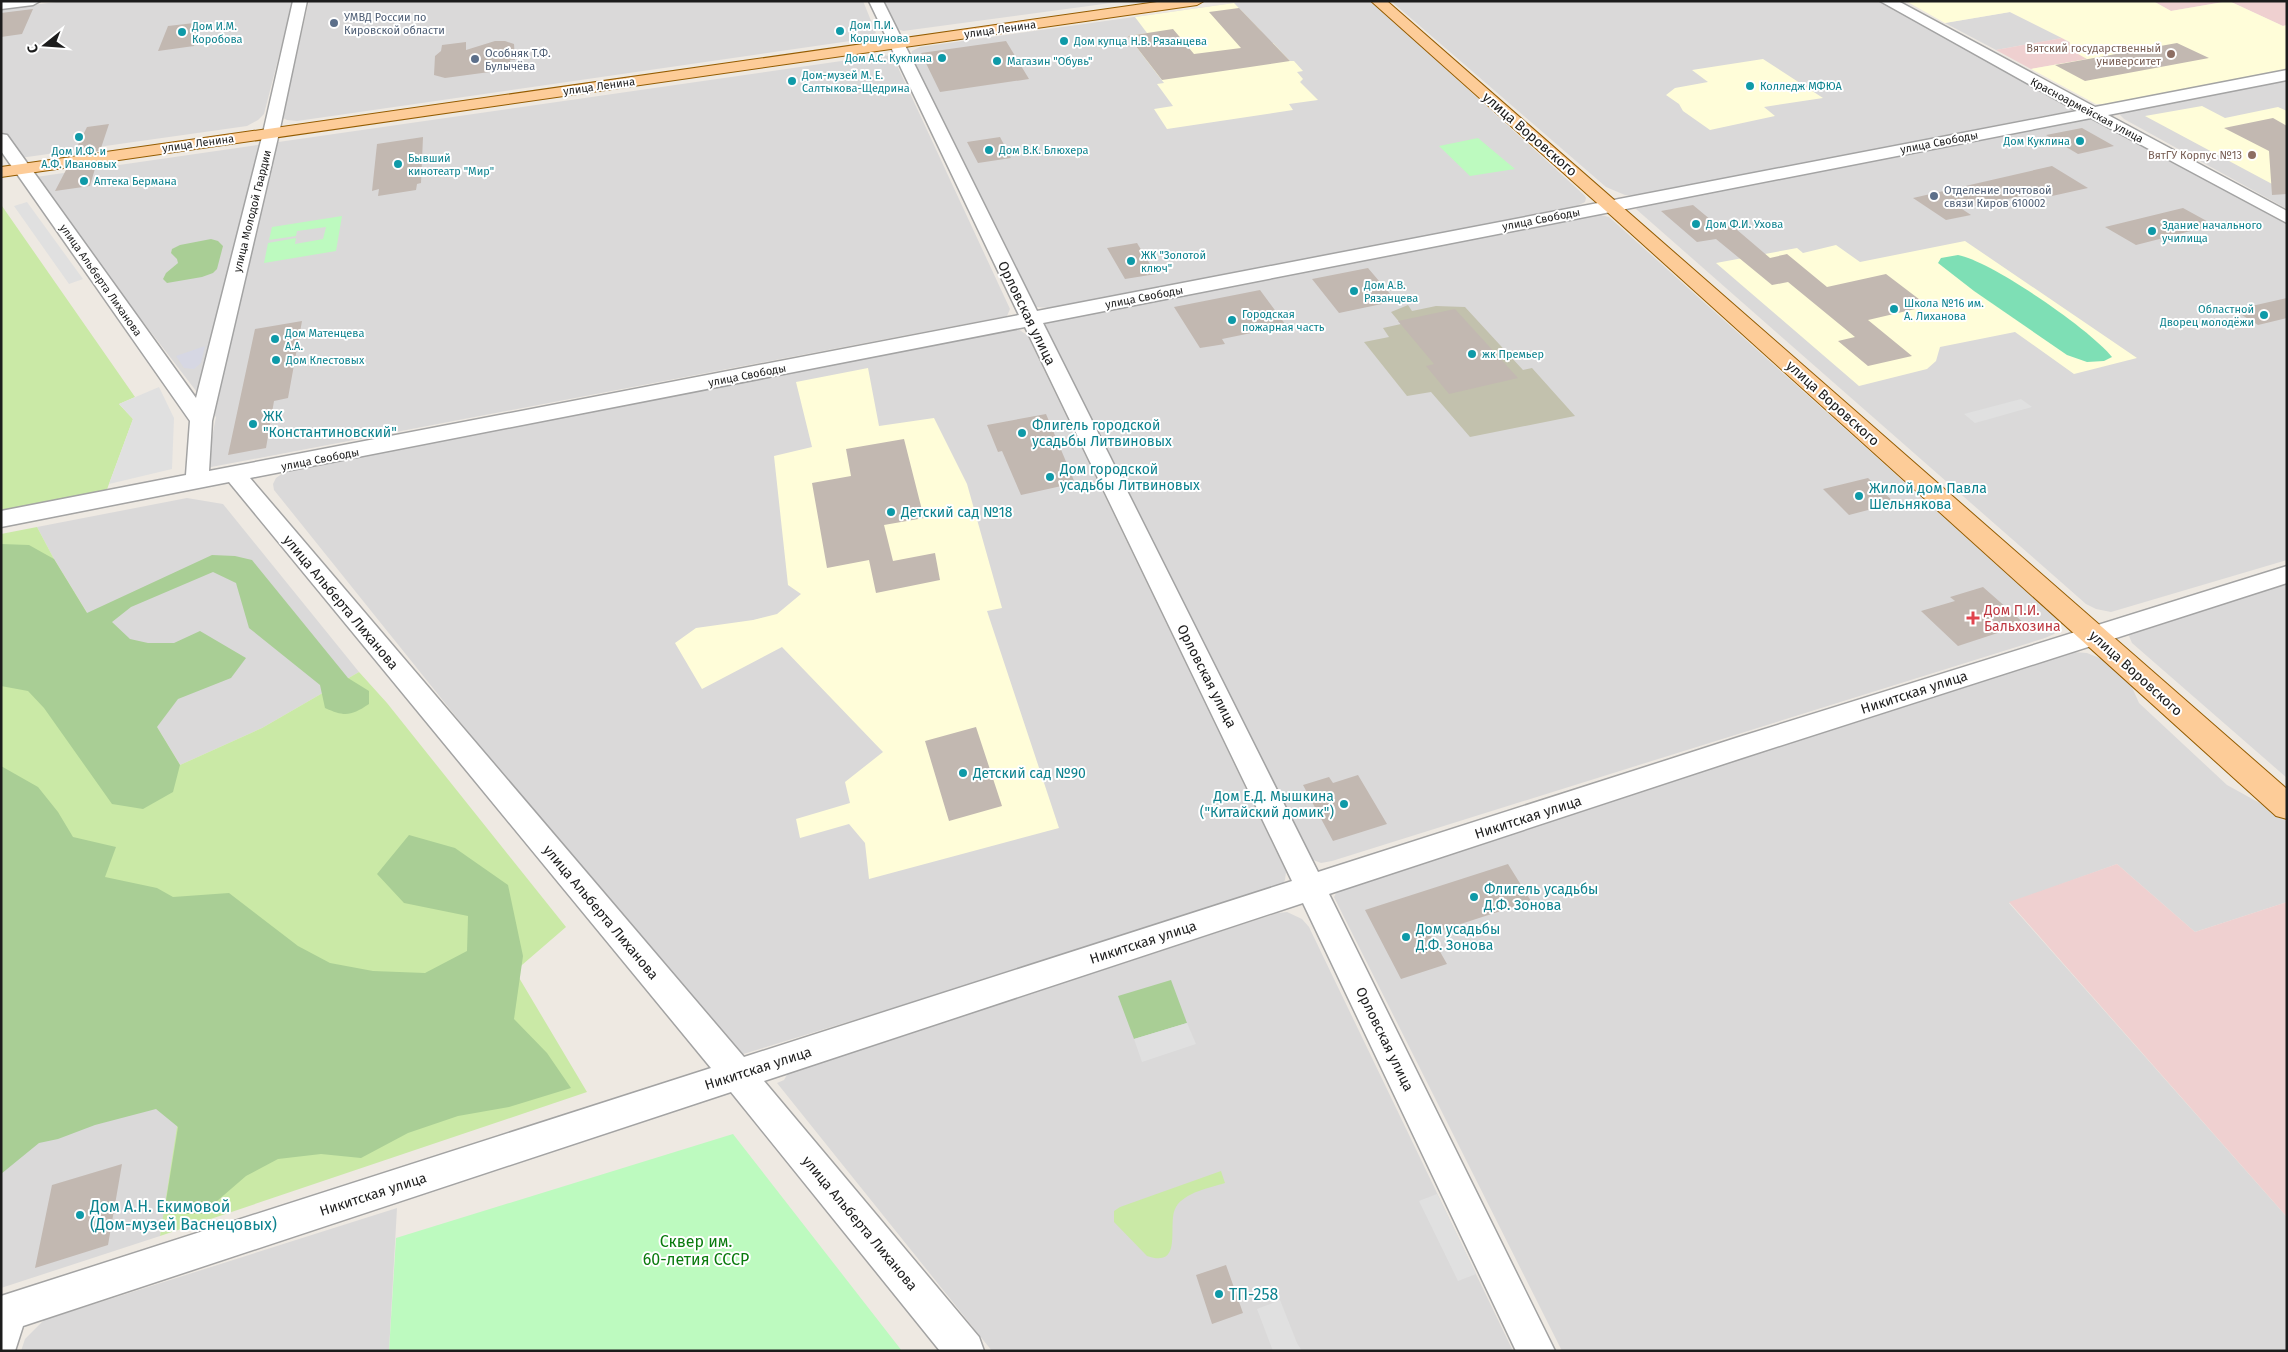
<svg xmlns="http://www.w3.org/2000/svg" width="2288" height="1352" font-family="'Fira Sans',sans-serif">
<rect width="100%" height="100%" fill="#eee9e2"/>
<path fill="#dad9d9" d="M 64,1 L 293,1 L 264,114 L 258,120 L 247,126 L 20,158 L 1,130 L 1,9 Z
M 309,1 L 863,1 L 876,33 L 864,39 L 297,121 L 287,120 L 283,118 L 283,114 Z
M 881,1 L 1126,1 L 903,31 L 893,27 Z
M 1248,1 L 1371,1 L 1584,195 L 1586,198 L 1585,202 L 1575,207 L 1049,308 L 1036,307 L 1030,303 L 910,58 L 912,51 L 920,47 Z
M 1391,1 L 1887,1 L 2075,110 L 1634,196 L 1625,195 L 1606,187 Z
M 2010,12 L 2062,38 L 1996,50 L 1945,23 Z
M 883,55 L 889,56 L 895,61 L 1010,309 L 1007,316 L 206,468 L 216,417 L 104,271 L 29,178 Z
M 2287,80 L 2287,209 L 2124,119 L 2120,115 L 2121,111 Z
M 2091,118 L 2287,224 L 2287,560 L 2111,612 L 2096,609 L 2086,604 L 1636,209 L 1639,206 Z
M 1597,214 L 1609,217 L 2057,619 L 2060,624 L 2059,629 L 2054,634 L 2045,638 L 1332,861 L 1321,863 L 1308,858 L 1043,330 L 1045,324 L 1054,320 Z
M 1009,328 L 1018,329 L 1027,335 L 1286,872 L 1285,880 L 1280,888 L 1271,892 L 740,1055 L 709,1032 L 274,490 L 273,484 L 276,478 L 283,473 L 297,470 Z
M 187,498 L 223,504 L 359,672 L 262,728 L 180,765 L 54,559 L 37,527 Z
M 2287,578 L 2287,778 L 2132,643 L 2129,636 L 2130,629 Z
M 2074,652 L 2087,653 L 2102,659 L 2131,685 L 2139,703 L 2227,785 L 2276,812 L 2287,822 L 2287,902 L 2195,932 L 2117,864 L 2009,903 L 2287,1217 L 2287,1351 L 1562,1351 L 1342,913 L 1334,897 L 1340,886 Z
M 1287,912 L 1302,919 L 1309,927 L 1513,1351 L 992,1351 L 777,1083 L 784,1080 L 791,1068 L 1278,913 Z
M 170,1052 L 178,1127 L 160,1236 L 1,1288 L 1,1105 Z
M 397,1208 L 389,1351 L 21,1351 L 25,1339 L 44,1320 Z"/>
<path fill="#efd0d0" d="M 2153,1 L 2287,1 L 2287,25 L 2283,26 L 2229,1 L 2171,11 Z
M 2062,38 L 2070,43 L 2070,49 L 2088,59 L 2031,69 L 1996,50 Z
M 2117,864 L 2195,932 L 2287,902 L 2287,1217 L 2009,902 Z"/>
<path fill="#fffdd9" d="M 1906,1 L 2153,1 L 2171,11 L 2229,1 L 2283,26 L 2287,25 L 2287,69 L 2109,104 L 2096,104 L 2031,69 L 2087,59 L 2069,49 L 2070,42 L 2010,12 L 1945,23 Z
M 1234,3 L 1261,31 L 1267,44 L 1273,43 L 1290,61 L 1294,61 L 1303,71 L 1297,72 L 1303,79 L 1300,82 L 1318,100 L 1289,104 L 1293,110 L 1167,129 L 1154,109 L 1173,106 L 1157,84 L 1164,83 L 1128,36 L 1147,33 L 1135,17 Z
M 1763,59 L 1823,98 L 1764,107 L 1775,116 L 1710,130 L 1683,111 L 1679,104 L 1666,95 L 1675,88 L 1708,82 L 1692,70 Z
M 2202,106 L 2225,118 L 2278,107 L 2287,111 L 2287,192 L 2145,116 Z
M 1965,241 L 2137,358 L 2074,374 L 2015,332 L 1940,347 L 1936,361 L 1927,369 L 1859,386 L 1716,263 L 1797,248 L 1803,253 L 1836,245 L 1860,262 Z
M 868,368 L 879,426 L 934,418 L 967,484 L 1002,608 L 987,611 L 1059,828 L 869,879 L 865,843 L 849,824 L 800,838 L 796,819 L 850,803 L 845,782 L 883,752 L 782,647 L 702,689 L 675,643 L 696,628 L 753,620 L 777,614 L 801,594 L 788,585 L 774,456 L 812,447 L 796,382 Z"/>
<path fill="#c2c1ad" d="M 1408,305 L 1412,311 L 1436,306 L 1465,307 L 1523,370 L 1532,368 L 1575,416 L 1470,437 L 1431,392 L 1407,396 L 1364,342 L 1389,337 L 1383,328 L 1401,324 L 1391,312 Z"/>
<path fill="#cae9a6" d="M 2,206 L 135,397 L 119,404 L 133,419 L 106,492 L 1,512 Z
M 37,527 L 54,559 L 180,765 L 262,728 L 359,672 L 387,703 L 566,927 L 515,971 L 587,1092 L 160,1236 L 184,1082 L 1,1105 L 1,534 Z
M 1221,1171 L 1225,1183 C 1210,1188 1185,1192 1176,1207 C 1166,1223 1185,1269 1147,1256 L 1114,1222 L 1114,1211 L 1120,1207 Z"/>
<path fill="#a9ce95" d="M 211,239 L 218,241 L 223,246 L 217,269 L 213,273 L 202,277 L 167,283 L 163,279 L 166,273 L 178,263 L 177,259 L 171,253 L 172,249 L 180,245 Z
M 1,544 L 29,545 L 54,559 L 87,613 L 212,555 L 235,556 L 252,560 L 348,678 L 369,691 L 369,704 C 351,716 345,717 325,708 L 320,685 L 249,628 L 236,583 L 213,572 L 131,607 L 112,622 L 130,639 L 148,643 L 174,643 L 200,631 L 246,658 L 231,678 L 178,699 L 157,727 L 180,765 L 173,792 L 143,809 L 112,804 L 44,708 L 28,691 L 1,686 Z
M 1,766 L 38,787 L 58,812 L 73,837 L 116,847 L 105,877 L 157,888 L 173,897 L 229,893 L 298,946 L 330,963 L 373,971 L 425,973 L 467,951 L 468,916 L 404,903 L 377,874 L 409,835 L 455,848 L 508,885 L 523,956 L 514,1019 L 547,1053 L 571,1088 L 509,1107 L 458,1116 L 408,1133 L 361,1158 L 321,1154 L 278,1159 L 246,1176 L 202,1214 L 164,1213 L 178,1127 L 156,1109 L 95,1125 L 58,1139 L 39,1143 L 1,1174 Z
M 1171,980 L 1187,1023 L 1134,1039 L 1118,996 Z"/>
<path fill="#bdfabf" d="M 1478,138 L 1515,169 L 1470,176 L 1439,146 Z
M 342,216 L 336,251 L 264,263 L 268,243 L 296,238 L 295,244 L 323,239 L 326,227 L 297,231 L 296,236 L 269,240 L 272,227 Z
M 733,1134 L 902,1351 L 389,1351 L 396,1238 Z"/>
<path fill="#7edfb5" d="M 1958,255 C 1991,261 2091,330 2112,357 L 2104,361 L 2087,362 L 2067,355 L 1974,291 L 1938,263 L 1941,258 Z"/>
<path fill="#e0e0e0" d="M 27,202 L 83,279 L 69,284 L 14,206 Z
M 159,387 L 174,418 L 172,469 L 109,484 L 133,419 L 119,404 Z
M 2021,399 L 2032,407 L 1975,423 L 1964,414 Z
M 1187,1023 L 1196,1044 L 1142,1062 L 1134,1039 Z
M 1437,1194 L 1476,1274 L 1458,1281 L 1419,1201 Z
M 1280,1300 L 1297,1343 L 1302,1351 L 1273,1351 L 1257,1309 Z"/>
<path fill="#d6d7e3" d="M 205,346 L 201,363 L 194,369 L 184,368 L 176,356 Z"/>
<path fill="#c2b8b1" d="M 1239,8 L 1290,61 L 1162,80 L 1128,36 L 1173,29 L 1194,54 L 1241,48 L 1209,12 Z
M 33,9 L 22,34 L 1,37 L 1,13 Z
M 203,22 L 194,46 L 158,51 L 168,26 Z
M 495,41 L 505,41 L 514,44 L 515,60 L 510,60 L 511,69 L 445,78 L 434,75 L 435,56 L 441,51 L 442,45 L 466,42 L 466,50 Z
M 1006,41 L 1029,79 L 940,92 L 921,53 Z
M 2177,43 L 2209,58 L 2085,81 L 2055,65 Z
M 2273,118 L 2287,126 L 2287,194 L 2272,195 L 2269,151 L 2224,128 Z
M 109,124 L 100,151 L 73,155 L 87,127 Z
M 2082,128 L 2114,146 L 2078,154 L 2046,135 Z
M 423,137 L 421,183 L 417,184 L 416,190 L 378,196 L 379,189 L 372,191 L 377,144 Z
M 1000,137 L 1011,158 L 978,163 L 967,142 Z
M 96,165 L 90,186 L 55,191 L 66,170 Z
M 2052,166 L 2088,188 L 2052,196 L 2044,191 L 1962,209 L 1971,215 L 1946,220 L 1913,198 Z
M 1693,205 L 1717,225 L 1729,223 L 1770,258 L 1787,254 L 1827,287 L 1886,274 L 1928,306 L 1868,320 L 1912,356 L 1868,366 L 1838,341 L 1855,337 L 1788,282 L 1772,285 L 1716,239 L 1697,242 L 1661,211 Z
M 2183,208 L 2214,225 L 2136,245 L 2105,227 Z
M 1137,243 L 1156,274 L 1125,279 L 1107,248 Z
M 1368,268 L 1396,301 L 1339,313 L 1312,279 Z
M 1260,290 L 1288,328 L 1268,333 L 1266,330 L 1222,339 L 1225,344 L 1200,348 L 1174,307 Z
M 2287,298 L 2287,318 L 2258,325 L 2234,310 Z
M 1455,309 L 1518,378 L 1449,394 L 1426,366 L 1434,364 L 1398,321 Z
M 302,321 L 288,398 L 274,401 L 266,448 L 228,455 L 255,329 Z
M 1046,414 L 1075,483 L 1021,495 L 1002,451 L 998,452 L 987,425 Z
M 904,439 L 924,518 L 884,525 L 893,561 L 935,553 L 940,580 L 876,593 L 869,560 L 827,568 L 812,483 L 851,476 L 846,449 Z
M 1868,478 L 1895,503 L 1849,515 L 1823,489 Z
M 1983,587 L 2025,624 L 1958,646 L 1921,611 L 1955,601 L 1950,597 Z
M 976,727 L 1002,806 L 949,821 L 925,741 Z
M 1358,775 L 1387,824 L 1333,841 L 1303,785 L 1329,777 L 1333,783 Z
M 1508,864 L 1531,901 L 1430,934 L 1447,964 L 1401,979 L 1365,910 Z
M 122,1164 L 108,1245 L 35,1268 L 52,1185 Z
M 1226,1265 L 1243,1313 L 1212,1324 L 1196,1275 Z"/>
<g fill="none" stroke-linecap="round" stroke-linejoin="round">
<g stroke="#a3a3a3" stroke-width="3">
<path id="minor" d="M 1,1 L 40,1 L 33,5 L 1,9 Z
M 293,1 L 307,1 L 279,133 L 212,421 L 209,471 L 1019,315 L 869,1 L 883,1 L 1037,311 L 2077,111 L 1880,1 L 1898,1 L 2095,107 L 2287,70 L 2287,80 L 2108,115 L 2287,211 L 2287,223 L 2091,118 L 1043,323 L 1318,872 L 1739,737 L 2287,566 L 2287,583 L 1742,758 L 1329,894 L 1555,1351 L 1516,1351 L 1303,903 L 764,1081 L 979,1337 L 984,1351 L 940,1351 L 731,1092 L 23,1326 L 15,1351 L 1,1351 L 1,1296 L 711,1068 L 229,482 L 1,527 L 1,511 L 186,475 L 190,421 L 1,151 L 1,134 L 7,135 L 196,398 L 263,133 ZM 1025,327 L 1292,881 L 744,1057 L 250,478 Z"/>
</g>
<g stroke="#945c00" stroke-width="2">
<path id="primary" d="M 1164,1 L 1204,1 L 1197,5 L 1,177 L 1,167 Z
M 1371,1 L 1387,1 L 2287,789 L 2287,819 L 2276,816 L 1615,219 Z"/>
</g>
<use href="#minor" fill="#fff" fill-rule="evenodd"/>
<use href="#primary" fill="#fdcc98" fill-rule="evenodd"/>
</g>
<g fill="#5c6f8a" stroke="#fff" stroke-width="2">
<circle cx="334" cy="23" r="5"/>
<circle cx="475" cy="59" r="5"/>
<circle cx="1934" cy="196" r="5"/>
</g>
<g fill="#0f9aa8" stroke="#fff" stroke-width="2">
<circle cx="840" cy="31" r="5"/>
<circle cx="182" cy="32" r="5"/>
<circle cx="1064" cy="41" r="5"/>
<circle cx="942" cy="58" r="5"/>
<circle cx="997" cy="61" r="5"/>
<circle cx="792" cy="81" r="5"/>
<circle cx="1750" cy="86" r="5"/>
<circle cx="79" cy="137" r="5"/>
<circle cx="2080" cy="141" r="5"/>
<circle cx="989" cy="150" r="5"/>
<circle cx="398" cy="164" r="5"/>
<circle cx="84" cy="181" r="5"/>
<circle cx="1696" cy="224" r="5"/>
<circle cx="2152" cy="231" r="5"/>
<circle cx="1131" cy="261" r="5"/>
<circle cx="1354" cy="291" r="5"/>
<circle cx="1894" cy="309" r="5"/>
<circle cx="2264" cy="315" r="5"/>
<circle cx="1232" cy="320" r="5"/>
<circle cx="275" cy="339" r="5"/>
<circle cx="1472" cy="354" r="5"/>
<circle cx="276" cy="360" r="5"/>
<circle cx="253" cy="424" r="5"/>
<circle cx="1022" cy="433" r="5"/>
<circle cx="1050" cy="477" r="5"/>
<circle cx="1859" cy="496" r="5"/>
<circle cx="891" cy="512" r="5"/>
<circle cx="963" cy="773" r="5"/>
<circle cx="1344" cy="804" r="5"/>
<circle cx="1474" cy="897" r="5"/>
<circle cx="1406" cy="937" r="5"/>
<circle cx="80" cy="1215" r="5"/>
<circle cx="1219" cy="1294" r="5"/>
</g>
<g fill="#8d6e63" stroke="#fff" stroke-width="2">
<circle cx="2171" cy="54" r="5"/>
<circle cx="2252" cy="155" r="5"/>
</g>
<path fill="#e0444e" stroke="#fff" stroke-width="2" d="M1970.5 610.5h5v5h5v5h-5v5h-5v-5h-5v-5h5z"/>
<g text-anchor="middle" stroke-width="4" stroke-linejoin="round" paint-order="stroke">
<g font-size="11" fill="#4e5e75" stroke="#fff" text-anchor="start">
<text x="344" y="21">УМВД России по<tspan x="344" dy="13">Кировской области</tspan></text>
<text x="485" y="57">Особняк Т.Ф.<tspan x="485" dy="13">Булычёва</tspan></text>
<text x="1944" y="194">Отделение почтовой<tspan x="1944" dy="13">связи Киров 610002</tspan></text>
</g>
<g font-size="11" fill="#0d838f" stroke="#fff" text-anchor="start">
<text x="850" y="29">Дом П.И.<tspan x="850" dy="13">Коршунова</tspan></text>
<text x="192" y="30">Дом И.М.<tspan x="192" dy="13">Коробова</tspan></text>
<text x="1074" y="45">Дом купца Н.В. Рязанцева</text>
<text x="932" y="62" text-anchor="end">Дом А.С. Куклина</text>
<text x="1007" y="65">Магазин "Обувь"</text>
<text x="802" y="79">Дом-музей М. Е.<tspan x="802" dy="13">Салтыкова-Щедрина</tspan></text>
<text x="1760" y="90">Колледж МФЮА</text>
<text x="2070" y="145" text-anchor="end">Дом Куклина</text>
<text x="999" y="154">Дом В.К. Блюхера</text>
<text x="79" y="155" text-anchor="middle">Дом И.Ф. и<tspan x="79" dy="13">А.Ф. Ивановых</tspan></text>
<text x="408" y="162">Бывший<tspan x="408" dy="13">кинотеатр "Мир"</tspan></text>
<text x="94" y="185">Аптека Бермана</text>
<text x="1706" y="228">Дом Ф.И. Ухова</text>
<text x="2162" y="229">Здание начального<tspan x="2162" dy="13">училища</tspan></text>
<text x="1141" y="259">ЖК "Золотой<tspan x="1141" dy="13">ключ"</tspan></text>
<text x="1364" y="289">Дом А.В.<tspan x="1364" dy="13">Рязанцева</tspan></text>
<text x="1904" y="307">Школа №16 им.<tspan x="1904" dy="13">А. Лиханова</tspan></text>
<text x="2254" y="313" text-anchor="end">Областной<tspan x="2254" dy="13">Дворец молодёжи</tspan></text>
<text x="1242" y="318">Городская<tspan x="1242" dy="13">пожарная часть</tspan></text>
<text x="285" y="337">Дом Матенцева<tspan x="285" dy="13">А.А.</tspan></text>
<text x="1482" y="358">жк Премьер</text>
<text x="286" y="364">Дом Клестовых</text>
</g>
<g font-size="11" fill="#1c1c1c" stroke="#fff">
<text transform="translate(1000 29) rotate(-8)" y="4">улица Ленина</text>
<text transform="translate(599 86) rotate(-8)" y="4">улица Ленина</text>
<text transform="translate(2087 110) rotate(28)" y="4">Красноармейская улица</text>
<text transform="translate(1939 142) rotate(-11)" y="4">улица Свободы</text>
<text transform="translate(198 143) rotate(-8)" y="4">улица Ленина</text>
<text transform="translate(252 211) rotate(-76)" y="4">улица Молодой Гвардии</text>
<text transform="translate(1541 219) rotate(-11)" y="4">улица Свободы</text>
<text transform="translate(101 280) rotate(55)" y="4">улица Альберта Лиханова</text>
<text transform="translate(1144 297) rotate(-11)" y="4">улица Свободы</text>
<text transform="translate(747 375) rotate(-11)" y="4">улица Свободы</text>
<text transform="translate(320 459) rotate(-11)" y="4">улица Свободы</text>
</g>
<g font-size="11" fill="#785e54" stroke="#fff" text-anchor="end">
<text x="2161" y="52">Вятский государственный<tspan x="2161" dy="13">университет</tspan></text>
<text x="2242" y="159">ВятГУ Корпус №13</text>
</g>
<g font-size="14" fill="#1c1c1c" stroke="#fff">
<text transform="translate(1530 134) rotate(41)" y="5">улица Воровского</text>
<text transform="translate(1027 313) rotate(64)" y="5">Орловская улица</text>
<text transform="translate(1833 403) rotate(42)" y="5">улица Воровского</text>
<text transform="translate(341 602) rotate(50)" y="5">улица Альберта Лиханова</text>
<text transform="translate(2136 673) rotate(42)" y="5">улица Воровского</text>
<text transform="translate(1207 676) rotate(63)" y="5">Орловская улица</text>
<text transform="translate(1914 692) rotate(-18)" y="5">Никитская улица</text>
<text transform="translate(1528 817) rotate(-18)" y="5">Никитская улица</text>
<text transform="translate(601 912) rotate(50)" y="5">улица Альберта Лиханова</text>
<text transform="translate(1143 942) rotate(-18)" y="5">Никитская улица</text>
<text transform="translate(1385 1039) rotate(64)" y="5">Орловская улица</text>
<text transform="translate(758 1068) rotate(-18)" y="5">Никитская улица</text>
<text transform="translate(373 1194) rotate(-18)" y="5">Никитская улица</text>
<text transform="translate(860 1223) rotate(50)" y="5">улица Альберта Лиханова</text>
</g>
<g font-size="14" fill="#0d838f" stroke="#fff" text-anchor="start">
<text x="263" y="421">ЖК<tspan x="263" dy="16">"Константиновский"</tspan></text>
<text x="1032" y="430">Флигель городской<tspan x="1032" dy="16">усадьбы Литвиновых</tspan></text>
<text x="1060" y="474">Дом городской<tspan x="1060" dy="16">усадьбы Литвиновых</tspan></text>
<text x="1869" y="493">Жилой дом Павла<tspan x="1869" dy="16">Шельнякова</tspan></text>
<text x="901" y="517">Детский сад №18</text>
<text x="973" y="778">Детский сад №90</text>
<text x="1334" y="801" text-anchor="end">Дом Е.Д. Мышкина<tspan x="1334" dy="16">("Китайский домик")</tspan></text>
<text x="1484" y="894">Флигель усадьбы<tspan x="1484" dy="16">Д.Ф. Зонова</tspan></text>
<text x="1416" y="934">Дом усадьбы<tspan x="1416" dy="16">Д.Ф. Зонова</tspan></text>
</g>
<g font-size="14" fill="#be3a42" stroke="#fff" text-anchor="start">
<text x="1984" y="615">Дом П.И.<tspan x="1984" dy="16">Бальхозина</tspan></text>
</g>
<g font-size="16" fill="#0d838f" stroke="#fff" text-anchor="start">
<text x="90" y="1212">Дом А.Н. Екимовой<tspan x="90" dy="18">(Дом-музей Васнецовых)</tspan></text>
<text x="1229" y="1300">ТП-258</text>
</g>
<g font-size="16" fill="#0a7b0e" stroke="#fff">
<text x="696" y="1247">Сквер им.<tspan x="696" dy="18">60-летия СССР</tspan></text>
</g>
</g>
<rect width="2288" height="1352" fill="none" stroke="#1c1c1c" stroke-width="5"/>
<g transform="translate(45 45) rotate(253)" stroke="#ffffff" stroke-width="4" paint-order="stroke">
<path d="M0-4L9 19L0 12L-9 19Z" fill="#1c1c1c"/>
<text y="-8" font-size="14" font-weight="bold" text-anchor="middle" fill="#1c1c1c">С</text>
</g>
</svg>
